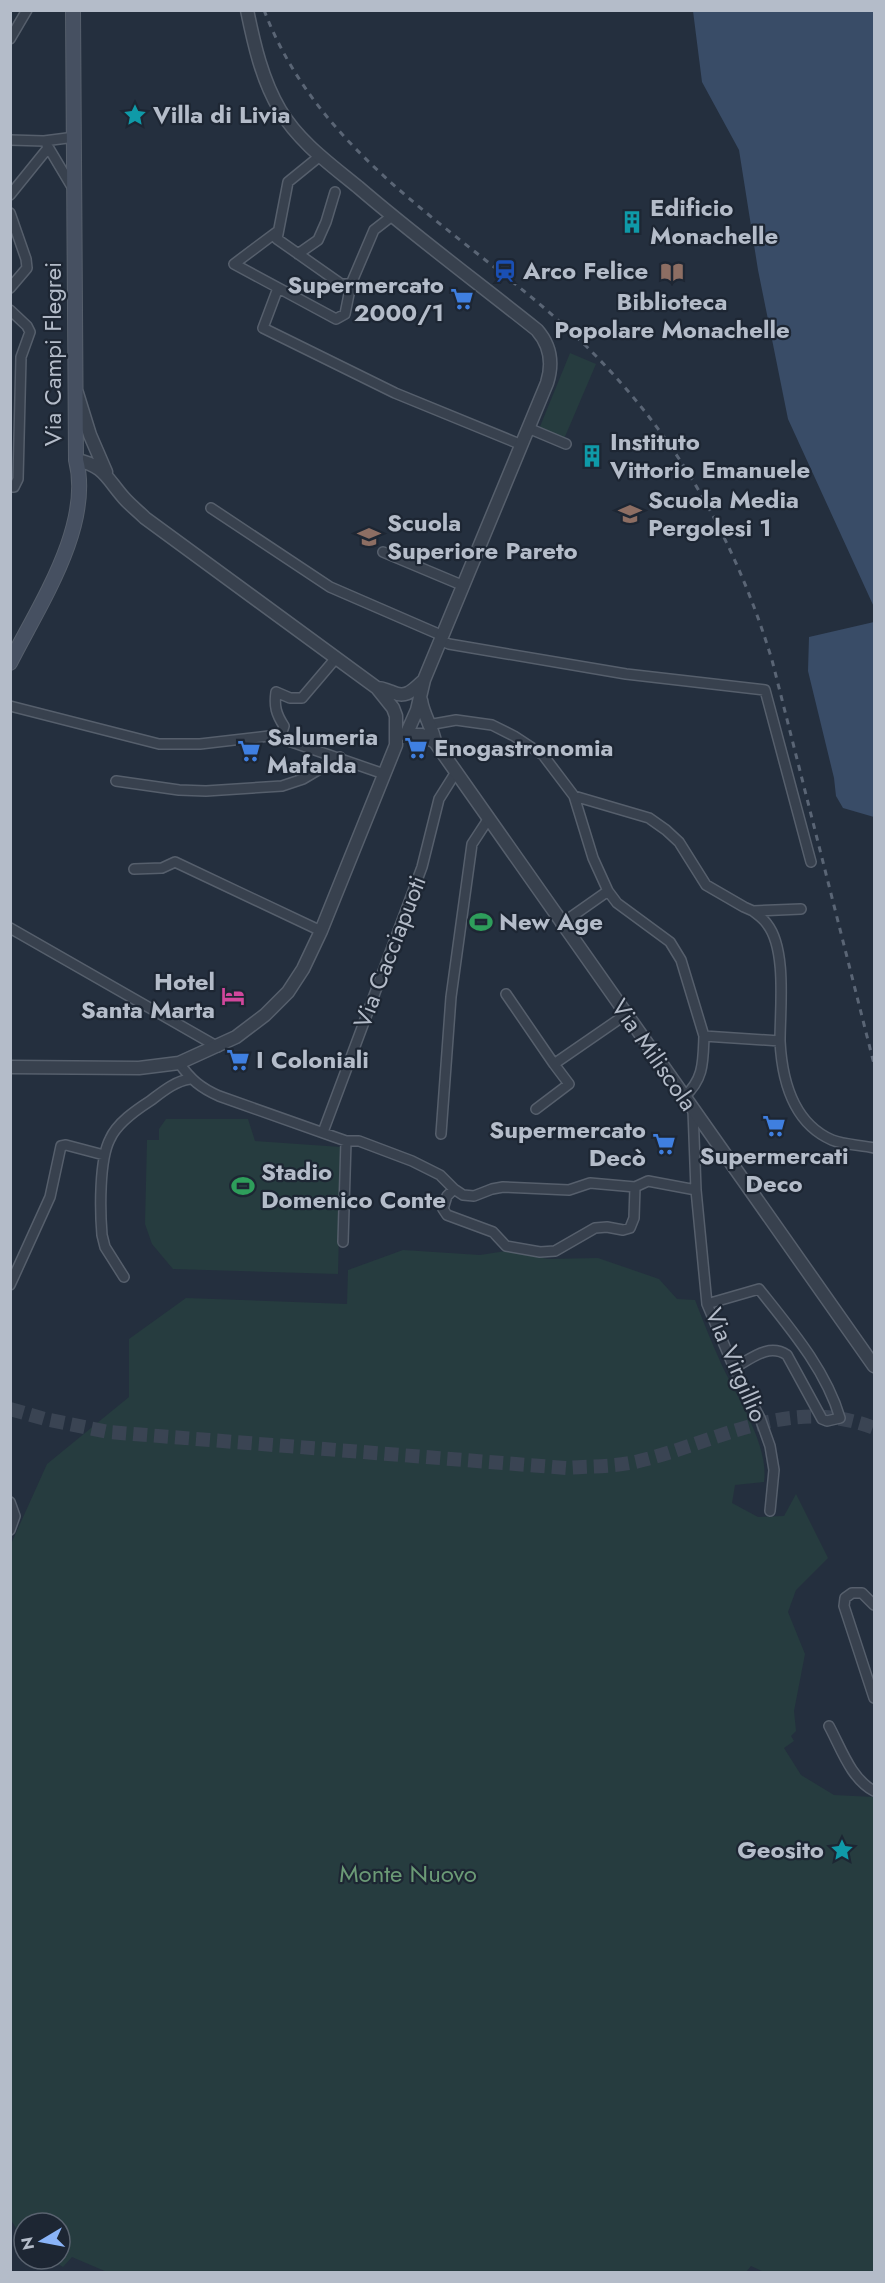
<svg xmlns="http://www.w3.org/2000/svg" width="885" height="2283" font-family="Jost,sans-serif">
<rect width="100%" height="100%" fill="#242f3e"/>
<path fill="#263c3f" d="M 570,353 L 596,364 L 564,439 L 539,429 Z
M 166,1119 L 248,1119 L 255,1141 L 341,1147 L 338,1274 L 173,1269 L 152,1244 L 145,1224 L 147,1140 L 159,1140 L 159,1129 Z
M 403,1250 L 480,1255 L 506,1251 L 548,1259 L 598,1258 L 659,1279 L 677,1299 L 695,1300 C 703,1321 711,1341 720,1361 C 736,1397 769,1443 764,1482 L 735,1485 L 732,1503 L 758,1517 L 784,1516 L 796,1494 L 828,1558 L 796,1590 L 788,1612 L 805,1654 L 794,1711 L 796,1731 L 791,1736 L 794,1741 L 784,1748 L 801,1775 L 834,1795 L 874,1797 L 874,2272 L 764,2272 L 751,2266 L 746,2272 L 107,2272 L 72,2257 L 63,2267 L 50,2259 L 60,2259 L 60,2223 L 24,2223 L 24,2241 L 11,2220 L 11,1544 L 47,1464 L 129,1397 L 129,1339 L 186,1298 L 347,1304 L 348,1270 Z"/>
<path fill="#394c67" d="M 693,11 L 874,11 L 874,607 L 788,419 L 758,270 L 739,150 L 702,82 Z
M 874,622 L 874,817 L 843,808 L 836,796 L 834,778 L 808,671 L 809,637 Z"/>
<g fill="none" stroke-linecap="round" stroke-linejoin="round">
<path stroke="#3a4453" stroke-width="14" stroke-dasharray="14 7" stroke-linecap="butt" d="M 10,1409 L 45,1419 L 108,1432 L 566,1468 C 589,1466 616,1467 639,1461 C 718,1442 790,1395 874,1428"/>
<g stroke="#565f6c" stroke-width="12">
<path id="minor" d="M 10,39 L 27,10
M 10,140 L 44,141 L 75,137
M 47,145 L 72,187
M 320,156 L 288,182 L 277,239 L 341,284 L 351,284 L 374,230 L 392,216
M 10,195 L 48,148
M 10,213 L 26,259 L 27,268 L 10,288
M 278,231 L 234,264 L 336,319 L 345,314 L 351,284
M 298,254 L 318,240 L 326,222 L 335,192
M 278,288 L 263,328 L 395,393 L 522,445
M 10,310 L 27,326 L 30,332 L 21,357 L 18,479 L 14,487 L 10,487
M 528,428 L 566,444
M 211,508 L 330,587 L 443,636
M 383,552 L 464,586
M 441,641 L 449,644 L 626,674 L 765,690 L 811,862
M 10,706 L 159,744 L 200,744 L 269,736 L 280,738 L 384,774
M 428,725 L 456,720 L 492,725 L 514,736 L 543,755 L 574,796 L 593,858 L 608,891 L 617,903 L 670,942 L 681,960 L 704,1036 L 780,1041 C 782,1080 793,1123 832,1140 C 844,1145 862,1145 874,1148
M 280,738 L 284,726 C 276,714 274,706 276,692 L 290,698 L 302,698 L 336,658
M 116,781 L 179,790 L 206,791 L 282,786 L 303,779 L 340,757
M 574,796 L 649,818 L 666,830 L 679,842 L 706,885 L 744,907 L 753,911 L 801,909
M 134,869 L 162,868 L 175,862 L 321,931
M 753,911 C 758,915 764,919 767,924 C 787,949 780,1009 780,1041
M 561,924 L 608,891
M 10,928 L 218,1047
M 506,994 L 554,1064
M 179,1063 C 191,1080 201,1088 219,1096 L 346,1141 L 359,1141 L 412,1161 L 440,1175 L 454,1189 L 463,1195 L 474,1196 L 492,1189 L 503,1187 L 569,1190 L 590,1183 L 635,1187 L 648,1181 L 696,1190
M 684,1097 C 704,1079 703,1062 704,1036
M 536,1109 L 569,1084 L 554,1064 L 625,1015
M 693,1110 L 696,1190 L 707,1304 L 734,1368 L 760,1418 L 770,1446 L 774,1470 L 770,1511
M 323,1132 L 422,867 L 439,799 L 456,772
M 441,1134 L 451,997 L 472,844 L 489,818
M 454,1189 L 447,1196 L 443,1209 L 447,1215 L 493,1232 L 506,1246 L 540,1252 L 555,1251 L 595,1228 L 607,1227 L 623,1230 L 630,1228 L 634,1218 L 635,1187
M 343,1242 L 346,1141
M 124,1277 L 105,1247 L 102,1235 C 100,1211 99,1160 110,1139 C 117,1123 136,1110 150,1101 C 162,1092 175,1081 190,1079
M 10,1285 L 50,1197 L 61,1146 L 66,1145 L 104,1155
M 707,1304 L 759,1289 C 790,1328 826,1370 840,1418 L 827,1421 L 822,1419 L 787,1355 C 769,1343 752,1358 734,1368
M 10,1502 L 15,1516 L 10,1530
M 874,1605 L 862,1593 L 852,1593 L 845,1598 L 844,1606 L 874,1698
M 829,1726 C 841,1748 851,1779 874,1791"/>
</g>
<g stroke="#565f6c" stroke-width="15">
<path id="tertiary" d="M 247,10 C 254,44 262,80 280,110 C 299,142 330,164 358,187 C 416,237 477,282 537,330 C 551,346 553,364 547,383 L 424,680 L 417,710 L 406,735
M 77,393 L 90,435 L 106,472
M 377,688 C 384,688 385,690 392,692 C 406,699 413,690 423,681
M 421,700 C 423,715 433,728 435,742 L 874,1366
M 406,735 L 422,735 L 435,742
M 10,1067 L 139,1068 L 179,1063 L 236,1037 L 265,1015 L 288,992 L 303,969 L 321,931 L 396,745 L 396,716 L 393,708 L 377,688 L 145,518 C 138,511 130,505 124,498 C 107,479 104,465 76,460"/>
</g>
<g stroke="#565f6c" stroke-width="16">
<path id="secondary" d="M 10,663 C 39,605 93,526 76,460 L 73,10"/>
</g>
<use href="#minor" stroke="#38414e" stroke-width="9"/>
<use href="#tertiary" stroke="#38414e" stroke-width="12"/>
<use href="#secondary" stroke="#465061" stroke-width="14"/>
<path stroke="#5a6575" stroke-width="3" stroke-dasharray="6 6" stroke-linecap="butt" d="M 264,10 C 323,165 475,237 587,347 C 677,436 735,539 772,660 L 874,1064"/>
</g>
<defs>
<g id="sight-bare" transform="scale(1.8)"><path d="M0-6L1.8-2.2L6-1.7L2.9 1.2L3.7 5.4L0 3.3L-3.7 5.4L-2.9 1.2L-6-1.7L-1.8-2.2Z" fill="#0f9aa8" stroke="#1d2633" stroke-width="2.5" paint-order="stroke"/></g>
<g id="building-bare" transform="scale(1.8)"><path d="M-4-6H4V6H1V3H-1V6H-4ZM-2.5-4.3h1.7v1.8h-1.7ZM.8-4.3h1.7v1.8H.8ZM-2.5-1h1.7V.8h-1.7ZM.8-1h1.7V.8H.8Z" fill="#0f9aa8" stroke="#1d2633" stroke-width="2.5" paint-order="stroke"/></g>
<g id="station-bare" transform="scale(1.8)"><path d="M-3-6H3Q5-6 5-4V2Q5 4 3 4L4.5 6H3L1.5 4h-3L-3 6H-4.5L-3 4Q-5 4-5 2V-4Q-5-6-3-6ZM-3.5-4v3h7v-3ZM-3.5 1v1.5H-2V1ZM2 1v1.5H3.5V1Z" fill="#1a4fb4" stroke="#1d2633" stroke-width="2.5" paint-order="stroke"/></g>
<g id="library-bare" transform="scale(1.8)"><path d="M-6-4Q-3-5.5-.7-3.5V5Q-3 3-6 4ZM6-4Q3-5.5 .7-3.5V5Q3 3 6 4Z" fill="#8d6e63" stroke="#1d2633" stroke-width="2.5" paint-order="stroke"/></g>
<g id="supermarket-bare" transform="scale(1.8)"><path d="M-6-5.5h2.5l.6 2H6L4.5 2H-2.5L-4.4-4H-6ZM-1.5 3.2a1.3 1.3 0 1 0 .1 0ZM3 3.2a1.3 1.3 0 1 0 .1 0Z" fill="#3f7fe0" stroke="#1d2633" stroke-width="2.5" paint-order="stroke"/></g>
<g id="school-bare" transform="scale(1.8)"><path d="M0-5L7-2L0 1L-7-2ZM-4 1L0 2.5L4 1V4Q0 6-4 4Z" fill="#8d6e63" stroke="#1d2633" stroke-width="2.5" paint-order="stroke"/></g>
<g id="stadium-bare" transform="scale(1.8)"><path d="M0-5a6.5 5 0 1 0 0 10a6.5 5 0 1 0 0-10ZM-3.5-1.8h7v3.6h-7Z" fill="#2e9e5b" stroke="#1d2633" stroke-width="2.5" paint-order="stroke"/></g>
<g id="hotel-bare" transform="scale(1.8)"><path d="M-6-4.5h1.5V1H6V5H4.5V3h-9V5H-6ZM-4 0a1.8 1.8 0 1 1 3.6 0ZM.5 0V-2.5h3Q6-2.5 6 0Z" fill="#d1479c" stroke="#1d2633" stroke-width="2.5" paint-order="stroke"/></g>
</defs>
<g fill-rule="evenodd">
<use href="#sight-bare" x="135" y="115"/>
<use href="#building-bare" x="632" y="222"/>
<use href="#station-bare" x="505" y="271"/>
<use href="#library-bare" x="672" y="272"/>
<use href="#supermarket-bare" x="462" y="299"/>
<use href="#building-bare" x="592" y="456"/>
<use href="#school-bare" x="630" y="514"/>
<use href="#school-bare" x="369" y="537"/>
<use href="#supermarket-bare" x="416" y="748"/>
<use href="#supermarket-bare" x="249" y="751"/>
<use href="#stadium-bare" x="481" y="922"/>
<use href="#hotel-bare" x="233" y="996"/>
<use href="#supermarket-bare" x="238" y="1060"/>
<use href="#supermarket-bare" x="774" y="1126"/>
<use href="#supermarket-bare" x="664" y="1144"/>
<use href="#stadium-bare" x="243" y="1186"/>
<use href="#sight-bare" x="842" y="1850"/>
</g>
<g text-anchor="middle" stroke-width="4.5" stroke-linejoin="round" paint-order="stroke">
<g font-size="24" font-weight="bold" fill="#b4bcc9" stroke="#1d2633" text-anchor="start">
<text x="153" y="123">Villa di Livia</text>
<text x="650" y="216">Edificio<tspan x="650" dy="28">Monachelle</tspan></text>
<text x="523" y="279">Arco Felice</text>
<text x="444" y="293" text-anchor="end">Supermercato<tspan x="444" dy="28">2000/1</tspan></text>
<text x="672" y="310" text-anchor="middle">Biblioteca<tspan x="672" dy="28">Popolare Monachelle</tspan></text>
<text x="610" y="450">Instituto<tspan x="610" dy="28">Vittorio Emanuele</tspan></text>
<text x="648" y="508">Scuola Media<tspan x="648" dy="28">Pergolesi 1</tspan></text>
<text x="387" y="531">Scuola<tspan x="387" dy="28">Superiore Pareto</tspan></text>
<text x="267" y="745">Salumeria<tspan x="267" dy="28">Mafalda</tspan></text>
<text x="434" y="756">Enogastronomia</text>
<text x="499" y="930">New Age</text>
<text x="215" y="990" text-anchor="end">Hotel<tspan x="215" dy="28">Santa Marta</tspan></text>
<text x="256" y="1068">I Coloniali</text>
<text x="646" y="1138" text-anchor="end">Supermercato<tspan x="646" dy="28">Decò</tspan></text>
<text x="774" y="1164" text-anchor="middle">Supermercati<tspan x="774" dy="28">Deco</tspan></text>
<text x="261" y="1180">Stadio<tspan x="261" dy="28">Domenico Conte</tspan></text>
<text x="824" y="1858" text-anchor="end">Geosito</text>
</g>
<g font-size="24" fill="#b4bcc9" stroke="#1d2633">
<text transform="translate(53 354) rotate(-90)" y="8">Via Campi Flegrei</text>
<text transform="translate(390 952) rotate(-69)" y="8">Via Cacciapuoti</text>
<text transform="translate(654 1055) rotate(55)" y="8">Via Miliscola</text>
<text transform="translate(736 1365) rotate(67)" y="8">Via Virgillio</text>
</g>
<g font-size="24" fill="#6b9a76" stroke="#1d2633">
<text x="408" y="1882">Monte Nuovo</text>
</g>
</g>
<rect width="885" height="2283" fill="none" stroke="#b4bcc9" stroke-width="24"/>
<g transform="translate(42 2241) rotate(260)"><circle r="28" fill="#1d2633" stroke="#59626f" stroke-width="1.5"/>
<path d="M0-4.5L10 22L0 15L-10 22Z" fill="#8ab4f8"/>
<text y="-9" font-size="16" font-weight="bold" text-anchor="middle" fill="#b4bcc9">N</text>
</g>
</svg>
